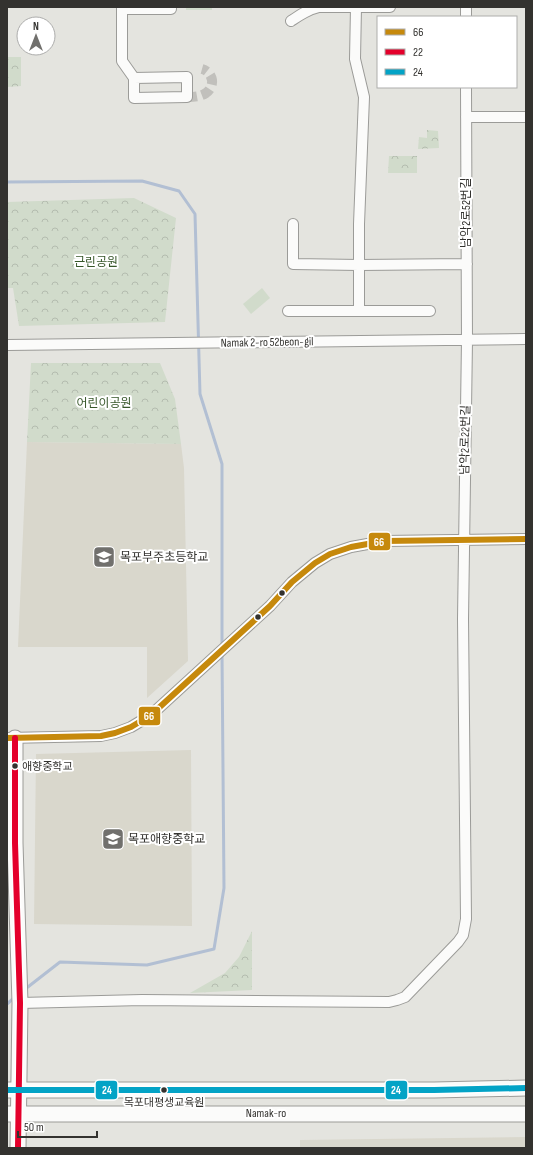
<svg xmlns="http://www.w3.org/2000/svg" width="533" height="1155" font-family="'Sofia Sans Condensed','Noto Sans KR',sans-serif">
<defs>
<pattern id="park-crowns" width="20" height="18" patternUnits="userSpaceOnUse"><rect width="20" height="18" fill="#d1dbcb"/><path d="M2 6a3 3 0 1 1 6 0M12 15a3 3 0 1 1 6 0" fill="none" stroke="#b4bcaf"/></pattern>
</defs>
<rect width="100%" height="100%" fill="#e4e4df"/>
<path fill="#d9d7cc" d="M 27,442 L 181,444 L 184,468 L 188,661 L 147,698 L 147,647 L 18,647 Z
M 191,750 L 192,926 L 34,924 L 36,754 Z
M 526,1137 L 526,1148 L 300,1148 L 300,1140 Z"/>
<path fill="#d1dbcb" d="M 262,288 L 270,298 L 251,314 L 243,304 Z"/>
<path fill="url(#park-crowns)" d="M 186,7 L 212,7 L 212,10 L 186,10 Z
M 7,57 L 21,57 L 21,86 L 7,87 Z
M 427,130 L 438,131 L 439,148 L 418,149 L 419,137 L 427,138 Z
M 389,156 L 417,156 L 417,173 L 388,173 Z
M 134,198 L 176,218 L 165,322 L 19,326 L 13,288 L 7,288 L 7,202 Z
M 31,363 L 160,363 L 175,399 L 181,444 L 27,442 Z
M 252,931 L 252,990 L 190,993 L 225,973 L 239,957 Z"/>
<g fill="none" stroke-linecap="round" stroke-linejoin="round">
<path stroke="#b2bfd3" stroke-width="3" d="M 7,182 L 142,181 L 179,191 L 195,214 L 200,394 L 222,464 L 222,646
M 24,990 L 60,962 L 147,965 L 214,949 L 224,888 L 222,653
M 7,1004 L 15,997"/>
<path stroke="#c1c0bc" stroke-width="10" stroke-dasharray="10 5" stroke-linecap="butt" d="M 187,97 C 193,97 200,97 206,93 C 216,86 213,72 202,69"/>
<g stroke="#9b9b98" stroke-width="12">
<path id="street" d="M 122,7 L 122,61 L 134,78 L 134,98 L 187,97 L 187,77 L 134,78
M 356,7 L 355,59 L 364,97 L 359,224 L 359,265 L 467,264
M 466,7 L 466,17
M 122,9 L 171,9 L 171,7
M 291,21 C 300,15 307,10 319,7 L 390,7
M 466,117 L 526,117
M 288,311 L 359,311 L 359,265 L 293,264 L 293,224
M 359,311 L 430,311
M 7,345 L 526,339
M 7,738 L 101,736 L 115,733 L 131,727 L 151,715 L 270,606 L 292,582 L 315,563 L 330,554 L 351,547 L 384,541 L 526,539
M 20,1003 L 142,1000 L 389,1002 L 397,1000 L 405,997 L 458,942 L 463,935 L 466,919 L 463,619 L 467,340 L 466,87"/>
</g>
<g stroke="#9b9b98" stroke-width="17">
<path id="secondary" d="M 15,738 L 15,843 L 20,1003 L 18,1148
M 7,1090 L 434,1090 L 526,1088
M 7,1114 L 526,1114"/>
</g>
<use href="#street" stroke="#fbfbfa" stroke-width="10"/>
<use href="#secondary" stroke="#fbfbfa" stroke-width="15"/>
<g stroke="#fff" stroke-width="9">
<path id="bus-1" d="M 7,738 L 101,736 L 115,733 L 131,727 L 151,715 L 270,606 L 292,582 L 315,563 L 330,554 L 351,547 L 384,541 L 526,539"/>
</g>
<g stroke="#fff" stroke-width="9">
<path id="bus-2" d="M 15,738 L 15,843 L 20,1003 L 18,1148"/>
</g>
<g stroke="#fff" stroke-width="9">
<path id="bus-3" d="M 7,1090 L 434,1090 L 526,1088"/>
</g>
<use href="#bus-1" stroke="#c6890c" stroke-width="6"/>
<use href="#bus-2" stroke="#e4002b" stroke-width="6"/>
<use href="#bus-3" stroke="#03a3c6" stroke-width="6"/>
</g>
<defs>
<g id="school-square" transform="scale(1.15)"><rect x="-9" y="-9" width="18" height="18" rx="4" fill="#71706d" stroke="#fff"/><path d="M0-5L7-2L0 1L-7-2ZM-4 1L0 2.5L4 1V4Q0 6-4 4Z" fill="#fff"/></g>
</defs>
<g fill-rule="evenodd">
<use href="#school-square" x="104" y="557"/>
<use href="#school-square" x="113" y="839"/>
</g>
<g fill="#33322f" stroke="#fff" stroke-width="1.5">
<circle cx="282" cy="593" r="3.5"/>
<circle cx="258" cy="617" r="3.5"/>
<circle cx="15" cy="766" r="3.5"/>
<circle cx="164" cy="1090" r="3.5"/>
</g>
<g text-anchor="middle" stroke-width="4" stroke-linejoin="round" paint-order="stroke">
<g font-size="11" fill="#33322f" stroke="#fff" text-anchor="start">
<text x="22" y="770">애향중학교</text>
<text x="164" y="1106" text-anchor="middle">목포대평생교육원</text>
</g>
<g font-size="12" fill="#33322f" stroke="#fff">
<text transform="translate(466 213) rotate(-90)" y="4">남악2로52번길</text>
<text transform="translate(267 342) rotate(-1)" y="4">Namak 2-ro 52beon-gil</text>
<text transform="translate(465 440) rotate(-89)" y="4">남악2로22번길</text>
<text x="266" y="1117">Namak-ro</text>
</g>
<g font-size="12" fill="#37572a" stroke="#fff">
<text x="96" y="266">근린공원</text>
<text x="104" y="407">어린이공원</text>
</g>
<g font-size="12" fill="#33322f" stroke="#fff" text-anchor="start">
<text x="120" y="561">목포부주초등학교</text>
<text x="128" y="843">목포애향중학교</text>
</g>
</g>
<g stroke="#fff" stroke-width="1.5">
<rect x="368" y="532" width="23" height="19" rx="4" fill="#c6890c"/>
<rect x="138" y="706" width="23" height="20" rx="4" fill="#c6890c"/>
<rect x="95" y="1080" width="23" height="20" rx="4" fill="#03a3c6"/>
<rect x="385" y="1080" width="23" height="20" rx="4" fill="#03a3c6"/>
</g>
<g font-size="11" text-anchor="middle" font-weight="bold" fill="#fff">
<text x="379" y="546">66</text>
<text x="149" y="720">66</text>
<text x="107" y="1094">24</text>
<text x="396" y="1094">24</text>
</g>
<rect width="533" height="1155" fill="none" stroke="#33322f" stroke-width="16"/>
<rect x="377" y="16" width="140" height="72" fill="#ffffff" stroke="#adadac"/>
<rect x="385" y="29" width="20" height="6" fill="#c6890c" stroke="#adadac"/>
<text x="413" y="36" font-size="12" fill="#33322f">66</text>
<rect x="385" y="49" width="20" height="6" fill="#e4002b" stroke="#adadac"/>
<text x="413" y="56" font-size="12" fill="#33322f">22</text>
<rect x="385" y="69" width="20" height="6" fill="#03a3c6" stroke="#adadac"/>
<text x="413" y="76" font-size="12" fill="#33322f">24</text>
<g transform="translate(36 36)"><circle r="19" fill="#ffffff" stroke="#adadac"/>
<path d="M0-3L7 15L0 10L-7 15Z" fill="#71706d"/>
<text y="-6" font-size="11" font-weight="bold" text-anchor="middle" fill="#33322f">N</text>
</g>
<path d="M18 1131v6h79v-6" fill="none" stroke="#33322f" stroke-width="2"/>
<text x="24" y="1131" font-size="12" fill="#33322f" stroke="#ffffff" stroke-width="3" paint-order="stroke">50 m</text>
</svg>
